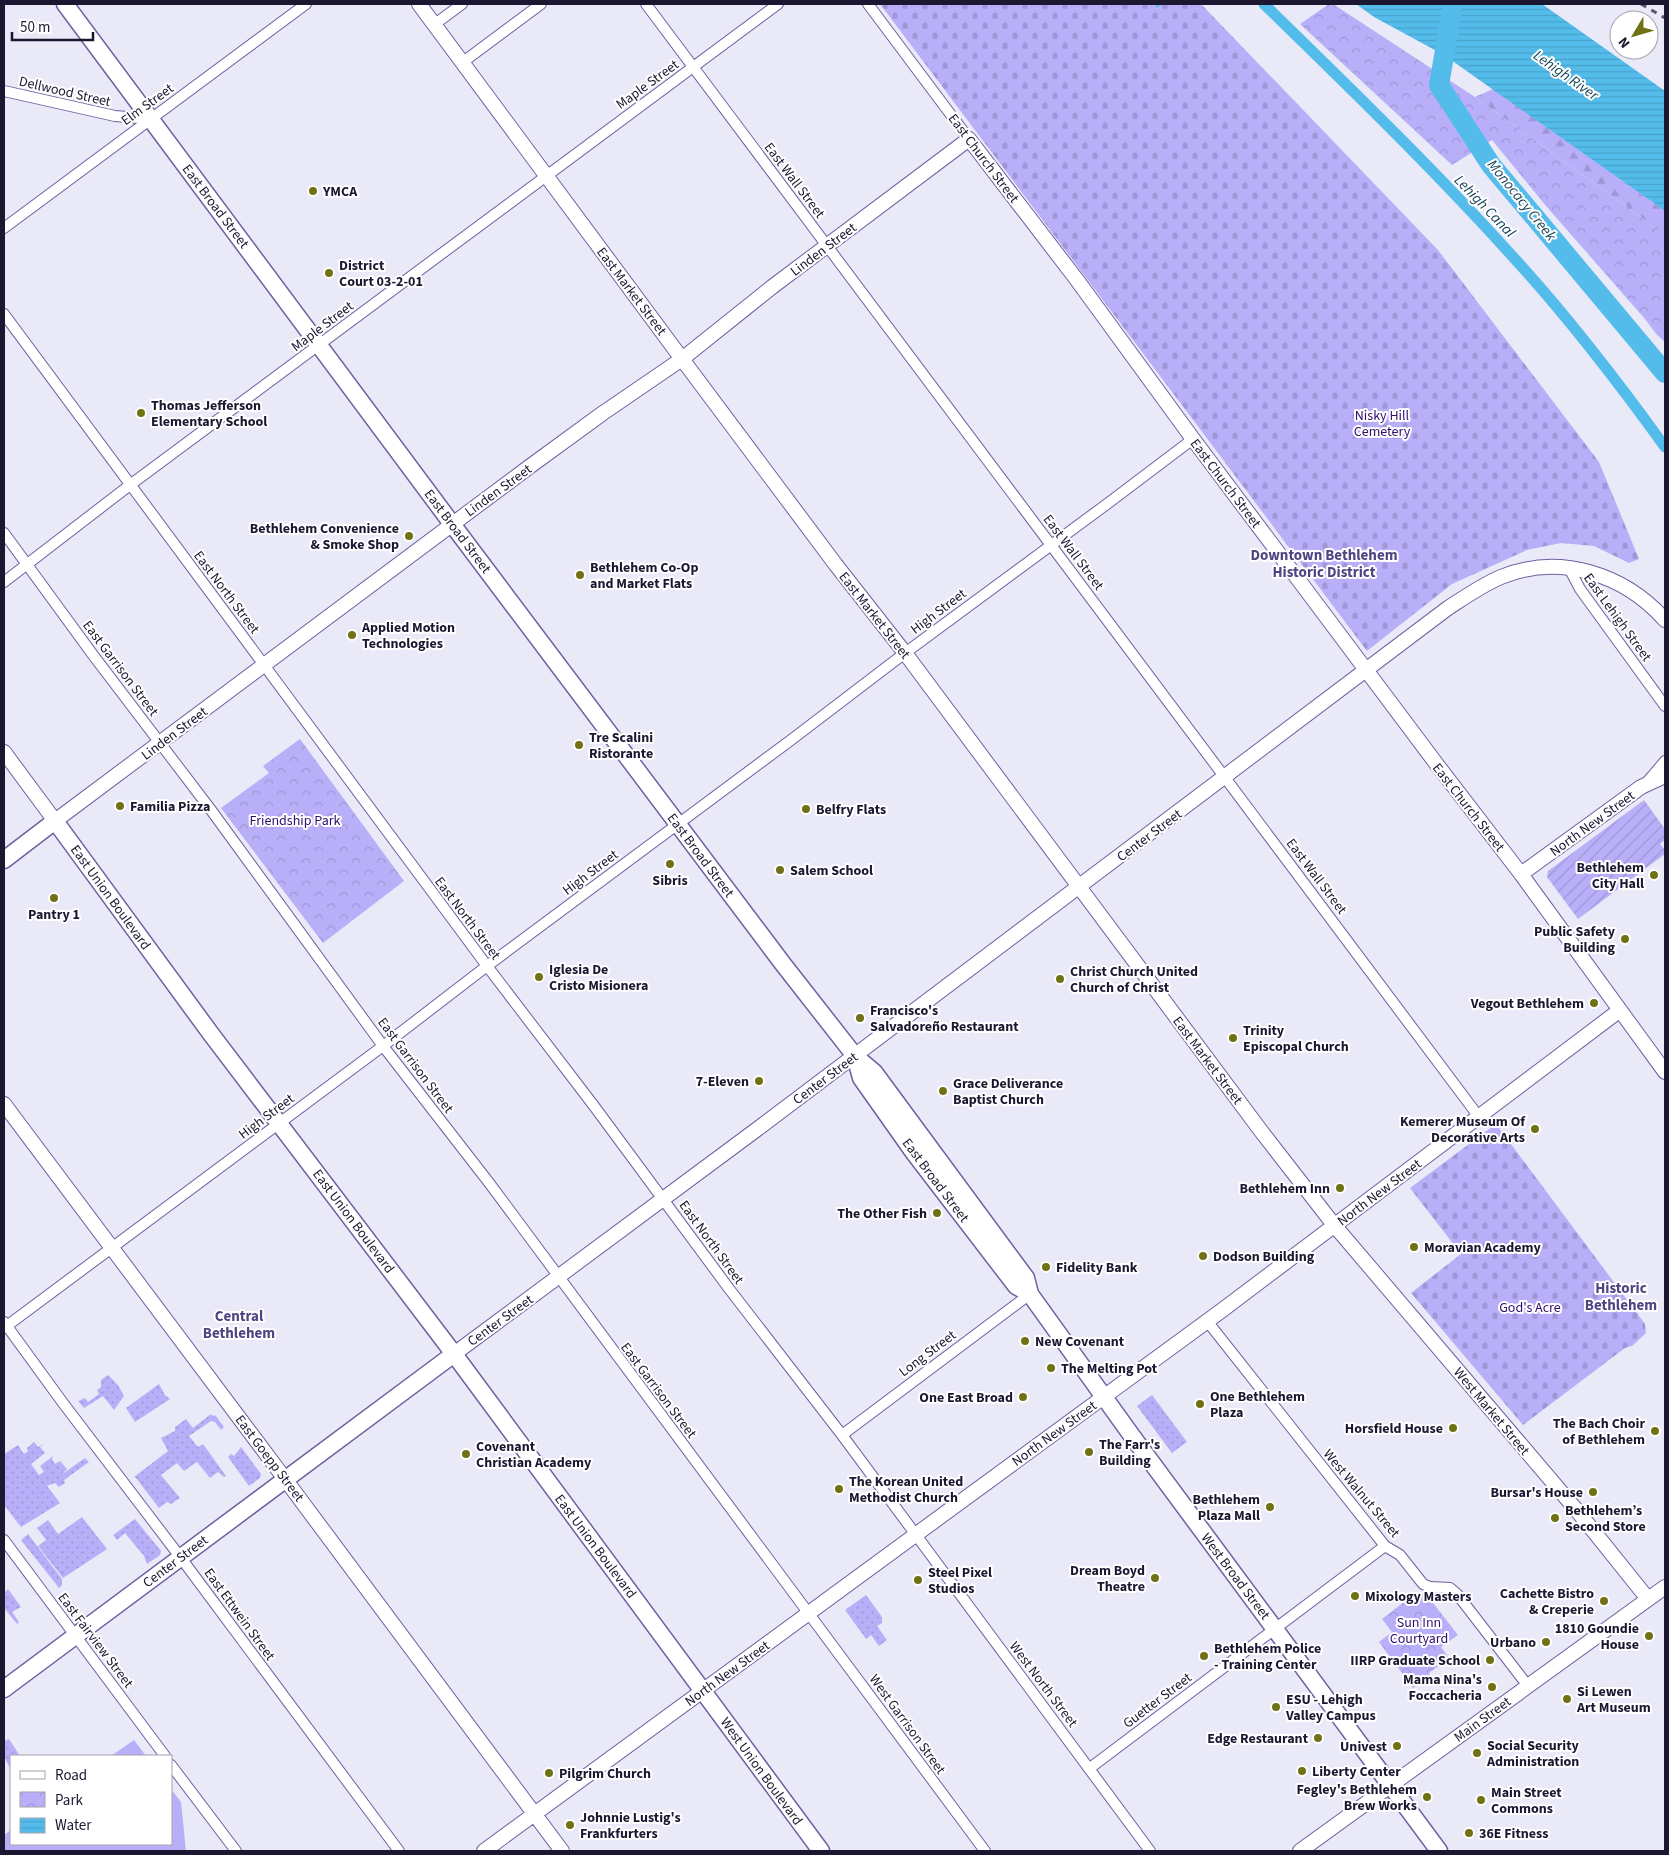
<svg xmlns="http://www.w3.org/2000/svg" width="1669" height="1855" font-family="'Source Sans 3',sans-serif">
<defs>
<pattern id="grass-dots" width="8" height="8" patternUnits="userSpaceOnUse" patternTransform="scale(1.25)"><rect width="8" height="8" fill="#b9aff9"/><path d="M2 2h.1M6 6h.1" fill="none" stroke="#9e96d6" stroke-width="1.8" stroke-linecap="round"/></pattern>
<pattern id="forest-firs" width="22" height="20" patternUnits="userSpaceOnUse" patternTransform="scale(1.25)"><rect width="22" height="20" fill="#b9aff9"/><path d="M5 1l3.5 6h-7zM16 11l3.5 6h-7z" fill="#9e96d6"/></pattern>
<pattern id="cemetery-stones" width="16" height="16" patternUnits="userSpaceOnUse" patternTransform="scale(1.25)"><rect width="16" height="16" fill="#b9aff9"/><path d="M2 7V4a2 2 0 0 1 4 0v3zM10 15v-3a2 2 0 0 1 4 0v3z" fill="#9e96d6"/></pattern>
<pattern id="park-crowns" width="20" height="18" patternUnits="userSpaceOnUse" patternTransform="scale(1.25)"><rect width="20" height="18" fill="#b9aff9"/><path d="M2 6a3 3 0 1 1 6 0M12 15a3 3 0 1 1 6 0" fill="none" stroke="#9e96d6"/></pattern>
<pattern id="garden-furrows" width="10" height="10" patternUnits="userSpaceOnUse" patternTransform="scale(1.25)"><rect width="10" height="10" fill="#b9aff9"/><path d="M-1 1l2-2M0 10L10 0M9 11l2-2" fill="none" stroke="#9e96d6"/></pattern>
<pattern id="water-rules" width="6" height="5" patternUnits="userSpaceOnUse" patternTransform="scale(1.25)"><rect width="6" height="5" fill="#53bceb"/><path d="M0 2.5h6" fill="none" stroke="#48a1ca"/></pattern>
</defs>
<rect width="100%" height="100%" fill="#eae9f8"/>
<path fill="url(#grass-dots)" d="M 108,1375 L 118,1385 L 124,1396 L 114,1410 L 103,1396 L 84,1408 L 78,1401 L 85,1398 L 88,1402 L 99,1394 L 97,1390 L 101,1387 L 101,1380 Z
M 159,1384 L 165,1395 L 170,1399 L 135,1422 L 126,1408 Z
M 1152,1395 L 1187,1442 L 1172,1453 L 1137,1406 Z
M 211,1414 L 213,1416 L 215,1415 L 224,1427 L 221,1430 L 215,1422 L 211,1421 L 189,1436 L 198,1447 L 203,1444 L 226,1476 L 224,1477 L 218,1472 L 210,1478 L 197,1462 L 184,1471 L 176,1462 L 177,1463 L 161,1475 L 180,1498 L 171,1504 L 167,1502 L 159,1508 L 136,1478 L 134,1477 L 168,1451 L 161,1438 L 175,1431 L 175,1427 L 186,1419 L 193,1428 Z
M 34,1442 L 38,1447 L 44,1444 L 40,1447 L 45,1453 L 31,1464 L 39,1475 L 44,1472 L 40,1466 L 53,1456 L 52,1459 L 55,1464 L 60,1461 L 67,1469 L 61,1475 L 85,1458 L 89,1462 L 64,1480 L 65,1483 L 59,1487 L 55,1483 L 47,1486 L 60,1503 L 21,1527 L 4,1505 L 4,1454 L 18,1445 L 24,1454 L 28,1451 L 27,1448 Z
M 241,1447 L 261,1474 L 260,1478 L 249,1486 L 228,1457 L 231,1454 L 234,1456 Z
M 82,1517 L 107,1549 L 63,1578 L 38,1546 L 46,1540 L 37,1528 L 48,1520 L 58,1534 Z
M 135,1519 L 161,1551 L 160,1555 L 147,1564 L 144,1556 L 125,1533 L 117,1540 L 113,1535 Z
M 28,1534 L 62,1579 L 62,1585 L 59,1588 L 21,1540 Z
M 8,1589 L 21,1607 L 12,1612 L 19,1622 L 17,1624 L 4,1608 L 4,1593 Z
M 866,1595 L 882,1617 L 882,1623 L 877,1626 L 887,1640 L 879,1646 L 871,1635 L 866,1639 L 845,1610 Z
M 9,1739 L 20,1756 L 11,1756 L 11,1767 L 10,1768 L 4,1757 L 4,1741 Z"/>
<path fill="url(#forest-firs)" d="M 1493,89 L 1665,211 L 1665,235 L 1475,97 Z"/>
<path fill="url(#cemetery-stones)" d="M 880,4 L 1201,4 L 1438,250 L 1599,462 L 1639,559 L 1629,563 L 1594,546 L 1561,543 L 1527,550 L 1452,584 L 1367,651 Z
M 1496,1124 L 1645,1324 L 1646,1333 L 1632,1346 L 1625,1348 L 1523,1425 L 1411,1293 L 1461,1254 L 1410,1188 Z"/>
<path fill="url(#park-crowns)" d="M 1329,4 L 1333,4 L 1475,97 L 1665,235 L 1665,342 L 1657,335 L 1645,319 L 1546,206 L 1492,140 L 1452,165 L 1300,24 Z
M 300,739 L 404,881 L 323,943 L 221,808 L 269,773 L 263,766 Z
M 1417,1592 L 1429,1598 L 1458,1635 L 1441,1647 L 1449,1658 L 1429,1673 L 1430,1676 L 1413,1688 L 1379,1642 L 1392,1632 L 1382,1619 Z"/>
<path fill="url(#garden-furrows)" d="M 1644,800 L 1665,829 L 1665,840 L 1660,844 L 1665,850 L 1665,854 L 1578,919 L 1547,877 L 1548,871 Z"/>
<path fill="#b9aff9" d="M 134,1740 L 146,1756 L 111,1756 Z
M 171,1789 L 181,1802 L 186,1851 L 4,1851 L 4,1835 L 11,1830 L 11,1844 L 171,1844 Z"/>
<path fill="url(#water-rules)" d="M 1356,4 L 1542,4 L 1665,91 L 1665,211 L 1444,55 L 1374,17 Z"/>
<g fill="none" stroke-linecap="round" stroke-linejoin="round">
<path stroke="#53bceb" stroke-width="3" d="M 1157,6 L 1159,4"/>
<path stroke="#53bceb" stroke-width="11" d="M 1264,4 C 1349,87 1434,169 1514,258 C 1568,317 1618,382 1665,447"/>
<path stroke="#53bceb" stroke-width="20" d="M 1453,4 L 1439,85 L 1491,165 L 1665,373"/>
<g stroke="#6b61a1" stroke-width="12">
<path id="street" d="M 646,4 L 1479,1117
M 868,4 L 969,139
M 435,24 L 462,4
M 463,62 L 541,4
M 4,91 L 115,116 L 151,119
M 4,228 L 306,4
M 4,314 L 487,966 L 594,1106 L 730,1290 L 842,1435 L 1150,1851
M 4,533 L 93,655 L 211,810 L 383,1046 L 490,1184 L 985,1851
M 1569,568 L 1580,589 L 1665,706
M 4,582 L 130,485 L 778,4
M 1648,781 L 1665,761
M 1207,1321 L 1385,1546 L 1400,1555 L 1423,1584 L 1430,1587 L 1450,1588 L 1457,1594 L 1528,1686
M 4,1322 L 63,1403 L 181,1558 L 399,1851
M 4,1328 L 383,1046 L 487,966 L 791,740 L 905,653 L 1107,504 L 1193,439
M 842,1435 L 1030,1294
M 4,1540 L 165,1756
M 171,1765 L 236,1851
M 1090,1768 L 1385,1546"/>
</g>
<g stroke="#6b61a1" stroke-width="16">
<path id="secondary" d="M 419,4 L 682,359 L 836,565 L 905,653 L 1261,1131 L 1334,1225 L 1579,1513 L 1648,1599
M 4,752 L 55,821 L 529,467 L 603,413 L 682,359 L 772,287 L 969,139 L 1077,280 L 1193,439 L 1435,762 L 1521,874 L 1665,1072
M 1521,874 L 1641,787 L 1665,776
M 4,1104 L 285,1479 L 562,1851
M 454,1354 L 756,1130 L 1448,608 C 1465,597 1482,585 1501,577 C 1560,553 1624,574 1665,620
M 484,1851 L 1221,1311 L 1620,1010
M 1300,1851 L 1665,1587"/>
</g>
<g stroke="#6b61a1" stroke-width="19">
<path id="primary" d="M 65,4 L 452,524 L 783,964 L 855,1056 L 874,1072 L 1026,1278 L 1030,1294 L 1132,1436 L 1439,1851
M 4,860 L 55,821 L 211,1034 L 454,1354 L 821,1851
M 855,1056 L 861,1078 L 914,1153 L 1016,1286 L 1030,1294
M 4,1689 L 454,1354"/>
</g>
<use href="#street" stroke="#fff" stroke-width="10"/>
<use href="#secondary" stroke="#fff" stroke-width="14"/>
<use href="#primary" stroke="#fff" stroke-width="16"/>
<path stroke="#56536a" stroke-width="3" stroke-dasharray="6 6" stroke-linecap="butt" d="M 1641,4 L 1665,18"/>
</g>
<g fill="#707115" stroke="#fff" stroke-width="2">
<circle cx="313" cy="191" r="5"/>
<circle cx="329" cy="273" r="5"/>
<circle cx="141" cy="413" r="5"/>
<circle cx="409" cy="536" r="5"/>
<circle cx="580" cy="575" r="5"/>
<circle cx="352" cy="635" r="5"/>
<circle cx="579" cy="745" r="5"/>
<circle cx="120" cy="806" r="5"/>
<circle cx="806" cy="809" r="5"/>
<circle cx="670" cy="864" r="5"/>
<circle cx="780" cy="870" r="5"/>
<circle cx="1654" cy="875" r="5"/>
<circle cx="54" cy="898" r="5"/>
<circle cx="1625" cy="939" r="5"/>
<circle cx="539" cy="977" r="5"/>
<circle cx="1060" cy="979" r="5"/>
<circle cx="1594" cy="1003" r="5"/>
<circle cx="860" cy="1018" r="5"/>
<circle cx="1233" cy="1038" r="5"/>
<circle cx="759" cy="1081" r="5"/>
<circle cx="943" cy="1091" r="5"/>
<circle cx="1535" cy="1129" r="5"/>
<circle cx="1340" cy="1188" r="5"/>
<circle cx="937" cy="1213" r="5"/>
<circle cx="1414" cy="1247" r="5"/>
<circle cx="1203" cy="1256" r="5"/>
<circle cx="1046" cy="1267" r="5"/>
<circle cx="1025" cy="1341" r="5"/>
<circle cx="1051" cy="1368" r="5"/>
<circle cx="1023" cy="1397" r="5"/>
<circle cx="1200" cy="1404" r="5"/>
<circle cx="1453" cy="1428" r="5"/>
<circle cx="1655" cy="1431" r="5"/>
<circle cx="1089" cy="1452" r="5"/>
<circle cx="466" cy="1454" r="5"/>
<circle cx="839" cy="1489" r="5"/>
<circle cx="1593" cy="1492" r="5"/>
<circle cx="1270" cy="1507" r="5"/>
<circle cx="1555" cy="1518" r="5"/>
<circle cx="1155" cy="1578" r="5"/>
<circle cx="918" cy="1580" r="5"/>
<circle cx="1355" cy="1596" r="5"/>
<circle cx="1604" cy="1601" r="5"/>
<circle cx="1649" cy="1636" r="5"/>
<circle cx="1546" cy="1642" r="5"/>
<circle cx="1204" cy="1656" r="5"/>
<circle cx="1490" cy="1660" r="5"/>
<circle cx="1492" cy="1687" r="5"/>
<circle cx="1567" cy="1699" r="5"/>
<circle cx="1276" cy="1707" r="5"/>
<circle cx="1318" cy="1738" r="5"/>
<circle cx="1397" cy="1746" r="5"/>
<circle cx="1477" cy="1753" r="5"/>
<circle cx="1302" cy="1771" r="5"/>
<circle cx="549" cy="1773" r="5"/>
<circle cx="1427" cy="1797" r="5"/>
<circle cx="1481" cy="1800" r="5"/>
<circle cx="570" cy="1825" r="5"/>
<circle cx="1469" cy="1833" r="5"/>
</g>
<g text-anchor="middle" stroke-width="4" stroke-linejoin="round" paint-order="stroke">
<g font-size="14" fill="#1b1731" stroke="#fff">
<text transform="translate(647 84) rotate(-36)" y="5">Maple Street</text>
<text transform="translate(65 91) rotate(13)" y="5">Dellwood Street</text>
<text transform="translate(147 104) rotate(-36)" y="5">Elm Street</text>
<text transform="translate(984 158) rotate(53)" y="5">East Church Street</text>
<text transform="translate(795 180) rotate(53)" y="5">East Wall Street</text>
<text transform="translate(216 206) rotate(53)" y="5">East Broad Street</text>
<text transform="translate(823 249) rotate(-37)" y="5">Linden Street</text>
<text transform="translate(632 291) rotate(53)" y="5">East Market Street</text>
<text transform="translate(322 326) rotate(-37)" y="5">Maple Street</text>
<text transform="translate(1226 483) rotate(53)" y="5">East Church Street</text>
<text transform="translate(498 490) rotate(-36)" y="5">Linden Street</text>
<text transform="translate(458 531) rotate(53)" y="5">East Broad Street</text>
<text transform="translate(1074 552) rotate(53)" y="5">East Wall Street</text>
<text transform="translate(227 592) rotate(53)" y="5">East North Street</text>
<text transform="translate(938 611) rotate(-37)" y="5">High Street</text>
<text transform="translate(875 615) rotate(52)" y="5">East Market Street</text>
<text transform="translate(1618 617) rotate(54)" y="5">East Lehigh Street</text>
<text transform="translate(121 668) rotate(53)" y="5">East Garrison Street</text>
<text transform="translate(174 733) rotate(-37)" y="5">Linden Street</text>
<text transform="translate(1469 807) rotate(52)" y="5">East Church Street</text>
<text transform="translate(1592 823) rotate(-36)" y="5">North New Street</text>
<text transform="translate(1149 835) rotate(-37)" y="5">Center Street</text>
<text transform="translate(701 855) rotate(53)" y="5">East Broad Street</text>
<text transform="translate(590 872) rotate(-37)" y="5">High Street</text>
<text transform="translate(1317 876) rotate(53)" y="5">East Wall Street</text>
<text transform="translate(111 897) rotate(54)" y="5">East Union Boulevard</text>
<text transform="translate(468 918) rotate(53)" y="5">East North Street</text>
<text transform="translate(1208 1060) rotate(53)" y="5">East Market Street</text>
<text transform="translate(416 1065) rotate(53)" y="5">East Garrison Street</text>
<text transform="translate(825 1078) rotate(-37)" y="5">Center Street</text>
<text transform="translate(266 1116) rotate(-37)" y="5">High Street</text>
<text transform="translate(936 1180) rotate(53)" y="5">East Broad Street</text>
<text transform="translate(1379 1192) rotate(-37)" y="5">North New Street</text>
<text transform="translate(354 1221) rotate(53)" y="5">East Union Boulevard</text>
<text transform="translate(712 1242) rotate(54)" y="5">East North Street</text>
<text transform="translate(500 1320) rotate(-36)" y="5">Center Street</text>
<text transform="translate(927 1353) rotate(-37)" y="5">Long Street</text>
<text transform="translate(659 1390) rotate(53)" y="5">East Garrison Street</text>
<text transform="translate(1492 1411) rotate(50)" y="5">West Market Street</text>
<text transform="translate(1054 1433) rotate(-36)" y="5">North New Street</text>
<text transform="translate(270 1458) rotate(53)" y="5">East Goepp Street</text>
<text transform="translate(1362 1493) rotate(50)" y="5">West Walnut Street</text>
<text transform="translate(596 1546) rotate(53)" y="5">East Union Boulevard</text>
<text transform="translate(175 1561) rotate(-37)" y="5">Center Street</text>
<text transform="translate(1236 1576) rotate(53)" y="5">West Broad Street</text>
<text transform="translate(240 1614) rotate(54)" y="5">East Ettwein Street</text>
<text transform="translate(96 1640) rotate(53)" y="5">East Fairview Street</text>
<text transform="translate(727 1673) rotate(-36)" y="5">North New Street</text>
<text transform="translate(1044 1684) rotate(53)" y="5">West North Street</text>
<text transform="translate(1157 1700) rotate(-37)" y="5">Guetter Street</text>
<text transform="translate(1482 1719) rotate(-36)" y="5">Main Street</text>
<text transform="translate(908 1724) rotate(54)" y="5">West Garrison Street</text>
<text transform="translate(762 1771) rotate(54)" y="5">West Union Boulevard</text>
</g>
<g font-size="14" font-weight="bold" fill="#1b1731" stroke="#fff" text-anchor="start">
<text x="323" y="196">YMCA</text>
<text x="339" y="270">District<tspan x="339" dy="16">Court 03-2-01</tspan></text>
<text x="151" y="410">Thomas Jefferson<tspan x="151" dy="16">Elementary School</tspan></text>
<text x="399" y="533" text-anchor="end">Bethlehem Convenience<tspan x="399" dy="16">&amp; Smoke Shop</tspan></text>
<text x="590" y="572">Bethlehem Co-Op<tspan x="590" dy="16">and Market Flats</tspan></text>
<text x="362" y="632">Applied Motion<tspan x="362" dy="16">Technologies</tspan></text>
<text x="589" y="742">Tre Scalini<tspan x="589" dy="16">Ristorante</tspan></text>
<text x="130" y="811">Familia Pizza</text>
<text x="816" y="814">Belfry Flats</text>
<text x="1644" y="872" text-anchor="end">Bethlehem<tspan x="1644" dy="16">City Hall</tspan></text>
<text x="790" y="875">Salem School</text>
<text x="670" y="885" text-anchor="middle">Sibris</text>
<text x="54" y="919" text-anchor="middle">Pantry 1</text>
<text x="1615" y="936" text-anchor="end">Public Safety<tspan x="1615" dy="16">Building</tspan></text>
<text x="549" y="974">Iglesia De<tspan x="549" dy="16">Cristo Misionera</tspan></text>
<text x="1070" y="976">Christ Church United<tspan x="1070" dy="16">Church of Christ</tspan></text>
<text x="1584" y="1008" text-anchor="end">Vegout Bethlehem</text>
<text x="870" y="1015">Francisco's<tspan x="870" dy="16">Salvadoreño Restaurant</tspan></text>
<text x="1243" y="1035">Trinity<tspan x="1243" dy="16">Episcopal Church</tspan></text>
<text x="749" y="1086" text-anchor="end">7-Eleven</text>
<text x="953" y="1088">Grace Deliverance<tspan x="953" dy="16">Baptist Church</tspan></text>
<text x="1525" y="1126" text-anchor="end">Kemerer Museum Of<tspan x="1525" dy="16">Decorative Arts</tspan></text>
<text x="1330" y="1193" text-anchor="end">Bethlehem Inn</text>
<text x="927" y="1218" text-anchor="end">The Other Fish</text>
<text x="1424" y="1252">Moravian Academy</text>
<text x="1213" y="1261">Dodson Building</text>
<text x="1056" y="1272">Fidelity Bank</text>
<text x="1035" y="1346">New Covenant</text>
<text x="1061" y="1373">The Melting Pot</text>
<text x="1210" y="1401">One Bethlehem<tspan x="1210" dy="16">Plaza</tspan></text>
<text x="1013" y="1402" text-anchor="end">One East Broad</text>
<text x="1645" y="1428" text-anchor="end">The Bach Choir<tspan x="1645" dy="16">of Bethlehem</tspan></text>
<text x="1443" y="1433" text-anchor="end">Horsfield House</text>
<text x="1099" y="1449">The Farr's<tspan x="1099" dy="16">Building</tspan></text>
<text x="476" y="1451">Covenant<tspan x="476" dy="16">Christian Academy</tspan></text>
<text x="849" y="1486">The Korean United<tspan x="849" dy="16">Methodist Church</tspan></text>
<text x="1583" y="1497" text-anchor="end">Bursar's House</text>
<text x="1260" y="1504" text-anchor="end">Bethlehem<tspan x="1260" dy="16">Plaza Mall</tspan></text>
<text x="1565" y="1515">Bethlehem’s<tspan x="1565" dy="16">Second Store</tspan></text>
<text x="1145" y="1575" text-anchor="end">Dream Boyd<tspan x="1145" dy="16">Theatre</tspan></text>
<text x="928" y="1577">Steel Pixel<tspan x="928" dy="16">Studios</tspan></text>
<text x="1594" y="1598" text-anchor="end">Cachette Bistro<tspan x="1594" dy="16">&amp; Creperie</tspan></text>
<text x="1365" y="1601">Mixology Masters</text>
<text x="1639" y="1633" text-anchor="end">1810 Goundie<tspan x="1639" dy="16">House</tspan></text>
<text x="1536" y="1647" text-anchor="end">Urbano</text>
<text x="1214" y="1653">Bethlehem Police<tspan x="1214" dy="16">- Training Center</tspan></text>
<text x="1480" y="1665" text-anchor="end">IIRP Graduate School</text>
<text x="1482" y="1684" text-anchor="end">Mama Nina's<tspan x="1482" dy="16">Foccacheria</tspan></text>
<text x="1577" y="1696">Si Lewen<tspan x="1577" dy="16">Art Museum</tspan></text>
<text x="1286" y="1704">ESU - Lehigh<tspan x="1286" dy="16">Valley Campus</tspan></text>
<text x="1308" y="1743" text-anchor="end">Edge Restaurant</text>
<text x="1487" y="1750">Social Security<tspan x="1487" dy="16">Administration</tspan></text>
<text x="1387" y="1751" text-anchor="end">Univest</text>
<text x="1312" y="1776">Liberty Center</text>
<text x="559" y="1778">Pilgrim Church</text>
<text x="1417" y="1794" text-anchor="end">Fegley's Bethlehem<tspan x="1417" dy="16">Brew Works</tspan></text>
<text x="1491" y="1797">Main Street<tspan x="1491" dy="16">Commons</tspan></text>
<text x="580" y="1822">Johnnie Lustig's<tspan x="580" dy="16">Frankfurters</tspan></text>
<text x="1479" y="1838">36E Fitness</text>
</g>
<g font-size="14" fill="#300e6e" stroke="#fff">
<text x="1382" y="420">Nisky Hill<tspan x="1382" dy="16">Cemetery</tspan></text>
<text x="295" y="825">Friendship Park</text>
<text x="1530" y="1312">God's Acre</text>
<text x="1419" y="1627">Sun Inn<tspan x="1419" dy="16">Courtyard</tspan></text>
</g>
<g font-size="15" font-style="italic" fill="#184558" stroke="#fff">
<text transform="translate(1566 75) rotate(35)" y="5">Lehigh River</text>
<text transform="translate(1522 200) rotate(51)" y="5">Monocacy Creek</text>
<text transform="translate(1485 206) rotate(46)" y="5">Lehigh Canal</text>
</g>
<g font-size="15" font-weight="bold" fill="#504482" stroke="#fff">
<text x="1324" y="560">Downtown Bethlehem<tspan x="1324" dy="17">Historic District</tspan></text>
<text x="1621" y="1293">Historic<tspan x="1621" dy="17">Bethlehem</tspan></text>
<text x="239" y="1321">Central<tspan x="239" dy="17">Bethlehem</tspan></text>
</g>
</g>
<rect width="1669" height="1855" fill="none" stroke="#1b1731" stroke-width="10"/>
<rect x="10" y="1755" width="162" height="90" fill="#ffffff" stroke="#a4a2ad"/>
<rect x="20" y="1771" width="25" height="8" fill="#ffffff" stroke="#a4a2ad"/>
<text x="55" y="1780" font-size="15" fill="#1b1731">Road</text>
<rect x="20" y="1792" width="25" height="15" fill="url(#park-crowns)" stroke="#a4a2ad"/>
<text x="55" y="1805" font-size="15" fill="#1b1731">Park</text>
<rect x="20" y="1818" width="25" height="15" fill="url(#water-rules)" stroke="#a4a2ad"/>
<text x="55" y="1830" font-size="15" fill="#1b1731">Water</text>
<g transform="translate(1634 35) rotate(232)"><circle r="24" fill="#ffffff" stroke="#a4a2ad"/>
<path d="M0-4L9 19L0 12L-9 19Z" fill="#707115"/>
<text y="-8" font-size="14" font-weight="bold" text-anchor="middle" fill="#1b1731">N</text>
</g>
<path d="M12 32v8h81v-8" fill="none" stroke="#1b1731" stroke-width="2.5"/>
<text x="20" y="32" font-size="15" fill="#1b1731" stroke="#ffffff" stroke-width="4" paint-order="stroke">50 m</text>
</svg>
